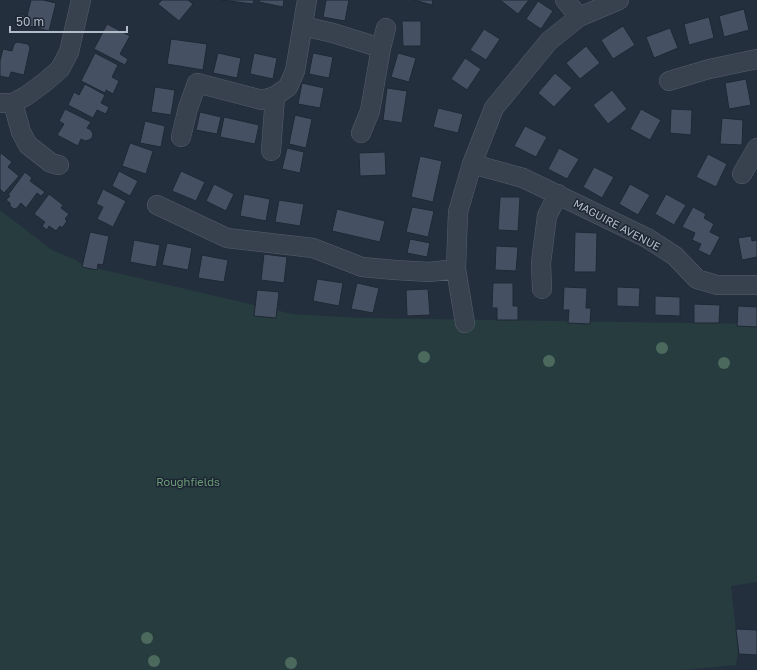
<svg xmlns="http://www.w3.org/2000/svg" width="757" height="670" font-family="'Golos Text',sans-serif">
<rect width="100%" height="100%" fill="#242f3e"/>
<path fill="#263c3f" d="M 0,210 L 52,250 L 74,259 L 83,265 L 292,314 L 363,318 L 757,324 L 757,582 L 731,586 L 738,651 L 736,665 L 683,670 L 0,670 Z"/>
<path fill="#455162" stroke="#1f2835" d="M 31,0 L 43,0 L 56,3 L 49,31 L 18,23 L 20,14 L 27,16 Z
M 162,0 L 188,0 L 193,4 L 179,21 L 158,4 Z
M 221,0 L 254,0 L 253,4 Z
M 260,0 L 284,0 L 283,7 L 259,2 Z
M 326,0 L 349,0 L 345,21 L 323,17 Z
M 414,0 L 433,0 L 432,5 Z
M 500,0 L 529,0 L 518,14 Z
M 538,1 L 553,11 L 541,29 L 526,19 Z
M 744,9 L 749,30 L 724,37 L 719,16 Z
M 709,17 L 714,38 L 689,45 L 684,24 Z
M 402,21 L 421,21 L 421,46 L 403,46 Z
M 107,24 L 130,36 L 120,54 L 128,59 L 125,65 L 94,49 Z
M 623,26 L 635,45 L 613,59 L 601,40 Z
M 670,28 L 678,48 L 654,58 L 646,37 Z
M 484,29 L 500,39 L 486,60 L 470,50 Z
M 171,39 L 207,44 L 203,70 L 167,64 Z
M 17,42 L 28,44 L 30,48 L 24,75 L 11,72 L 9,78 L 0,76 L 0,61 L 3,49 L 12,51 L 14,44 Z
M 586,46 L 600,63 L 580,79 L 566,63 Z
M 95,53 L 118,65 L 112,77 L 119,81 L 113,94 L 106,90 L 105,93 L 81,81 Z
M 218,53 L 241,58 L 237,78 L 213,73 Z
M 254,53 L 277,58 L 273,79 L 250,74 Z
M 313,53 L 333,57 L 329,78 L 309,74 Z
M 398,53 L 416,58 L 409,82 L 391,77 Z
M 465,58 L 481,69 L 467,90 L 451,79 Z
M 555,73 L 572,88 L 554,107 L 538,93 Z
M 746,79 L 751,105 L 729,109 L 725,83 Z
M 302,83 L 324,88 L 320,108 L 298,104 Z
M 85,84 L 105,95 L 101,103 L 109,107 L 106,114 L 97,110 L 93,118 L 68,105 L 74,92 L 79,95 Z
M 155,87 L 175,90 L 171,115 L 151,112 Z
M 387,88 L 407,91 L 402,123 L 383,120 Z
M 612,90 L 627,109 L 608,124 L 593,105 Z
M 438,108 L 463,114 L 458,133 L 433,127 Z
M 65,109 L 91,122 L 87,128 L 91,130 L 93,134 L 92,138 L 89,140 L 85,141 L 81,139 L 78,146 L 57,135 L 64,124 L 59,121 Z
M 641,109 L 661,120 L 650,140 L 630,129 Z
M 671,109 L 692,110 L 691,135 L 670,133 Z
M 200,112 L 221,117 L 217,134 L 196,130 Z
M 295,115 L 312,119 L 306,148 L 289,144 Z
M 224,117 L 259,125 L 255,144 L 220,137 Z
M 722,118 L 743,120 L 742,145 L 720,144 Z
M 145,121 L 165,126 L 161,147 L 140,143 Z
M 525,126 L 547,137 L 536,157 L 514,146 Z
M 130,143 L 153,151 L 146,174 L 122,166 Z
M 287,148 L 304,152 L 300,173 L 282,169 Z
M 559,148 L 579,159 L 567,179 L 548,169 Z
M 385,152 L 386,175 L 360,176 L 359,153 Z
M 1,153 L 12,162 L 8,167 L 19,176 L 4,193 L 0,189 L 0,155 Z
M 708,154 L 727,164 L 716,187 L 696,177 Z
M 420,156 L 442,161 L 433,202 L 411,197 Z
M 594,167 L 614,177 L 602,198 L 583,187 Z
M 119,171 L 138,181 L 130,196 L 112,186 Z
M 181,171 L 205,182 L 196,201 L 172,191 Z
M 25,172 L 32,178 L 30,181 L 45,192 L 41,196 L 37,193 L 26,208 L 21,203 L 17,208 L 14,209 L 10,206 L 10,203 L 6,200 L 10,196 L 8,195 Z
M 214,184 L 234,194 L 226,211 L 206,201 Z
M 630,184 L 650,195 L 638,215 L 619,204 Z
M 103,189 L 126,201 L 113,227 L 97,219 L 103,207 L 96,204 Z
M 49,194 L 63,205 L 61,208 L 69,214 L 65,219 L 67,221 L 62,228 L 60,226 L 56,231 L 49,226 L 47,230 L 42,226 L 45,222 L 34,214 Z
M 244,194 L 270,199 L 266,221 L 240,216 Z
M 666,194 L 686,205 L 674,225 L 655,214 Z
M 500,197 L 520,197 L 518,231 L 498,230 Z
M 279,200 L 304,204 L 300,226 L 275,222 Z
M 412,207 L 434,211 L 428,237 L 406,232 Z
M 693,207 L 706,214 L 704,218 L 714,224 L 710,232 L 720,237 L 710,256 L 698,250 L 701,244 L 692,240 L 695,233 L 682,227 Z
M 337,209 L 385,221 L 380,242 L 332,231 Z
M 90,232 L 109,236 L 103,265 L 98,264 L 97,270 L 82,267 Z
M 575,232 L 597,233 L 596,272 L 574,272 Z
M 751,236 L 752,241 L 757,240 L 757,257 L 742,260 L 738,238 Z
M 410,239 L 430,243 L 427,257 L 407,253 Z
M 134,240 L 160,245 L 156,267 L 130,262 Z
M 167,243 L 192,248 L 188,270 L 162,265 Z
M 496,246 L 518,247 L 516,271 L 495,270 Z
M 264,254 L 287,257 L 284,283 L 261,280 Z
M 202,255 L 228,260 L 224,282 L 198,278 Z
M 317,279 L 343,283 L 339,306 L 313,301 Z
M 357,283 L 379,288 L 373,313 L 351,309 Z
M 493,283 L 513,283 L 513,306 L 518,306 L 518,320 L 497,320 L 497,308 L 492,308 Z
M 564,287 L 587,288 L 586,308 L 591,308 L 590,324 L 568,323 L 569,310 L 563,310 Z
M 617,287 L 640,288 L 639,307 L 617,306 Z
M 428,289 L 430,315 L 407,316 L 406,290 Z
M 257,290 L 279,292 L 276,318 L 254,316 Z
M 655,296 L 680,297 L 680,316 L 655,315 Z
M 694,304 L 720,305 L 719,323 L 694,323 Z
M 738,306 L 757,307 L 757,327 L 737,326 Z
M 736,629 L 757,630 L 757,655 L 739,654 Z"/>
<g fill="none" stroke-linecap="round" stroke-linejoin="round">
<g stroke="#565f6c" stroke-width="20">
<path id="minor" d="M 565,0 L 579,17
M 303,26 L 333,33 L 381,48
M 669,81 L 709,69 L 757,59
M 0,103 L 13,103 L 26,96 L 45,82 L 60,69 L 69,52 L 81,0
M 13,103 L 21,132 L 28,145 L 51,163 L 59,165
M 361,133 L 370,111 L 381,48 L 386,28
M 181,137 L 188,108 L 197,83 L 262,100 L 275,96 L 288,87 L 295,71 L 307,0
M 271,151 L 275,96
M 472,164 L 523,178 L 647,238 L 675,256 L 697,279 L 717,285 L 757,285
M 742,174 L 757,148
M 157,205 L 227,238 L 313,248 L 362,267 L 395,270 L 429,272 L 456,269
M 542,289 L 541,263 L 547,216 L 558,194
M 465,323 L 456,269 L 458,212 L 472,164 L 494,108 L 549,41 L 579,17 L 619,0"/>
</g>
<use href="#minor" stroke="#38414e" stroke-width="19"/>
</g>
<g fill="#4b6a5d">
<circle cx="662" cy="348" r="6"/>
<circle cx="424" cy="357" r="6"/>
<circle cx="549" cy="361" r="6"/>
<circle cx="724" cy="363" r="6"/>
<circle cx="147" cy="638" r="6"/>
<circle cx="154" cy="661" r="6"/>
<circle cx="291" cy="663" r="6"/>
</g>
<g text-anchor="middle" stroke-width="3" stroke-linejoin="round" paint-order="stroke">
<g font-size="11" fill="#b4bcc9" stroke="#1d2633">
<text transform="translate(617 225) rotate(28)" y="4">MAGUIRE AVENUE</text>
</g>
<g font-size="11" fill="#6b9a76" stroke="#1d2633">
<text x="188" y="486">Roughfields</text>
</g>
</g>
<path d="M10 26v6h117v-6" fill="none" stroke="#b4bcc9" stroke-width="2"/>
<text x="16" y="26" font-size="12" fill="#b4bcc9" stroke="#1d2633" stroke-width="3" paint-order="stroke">50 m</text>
</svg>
